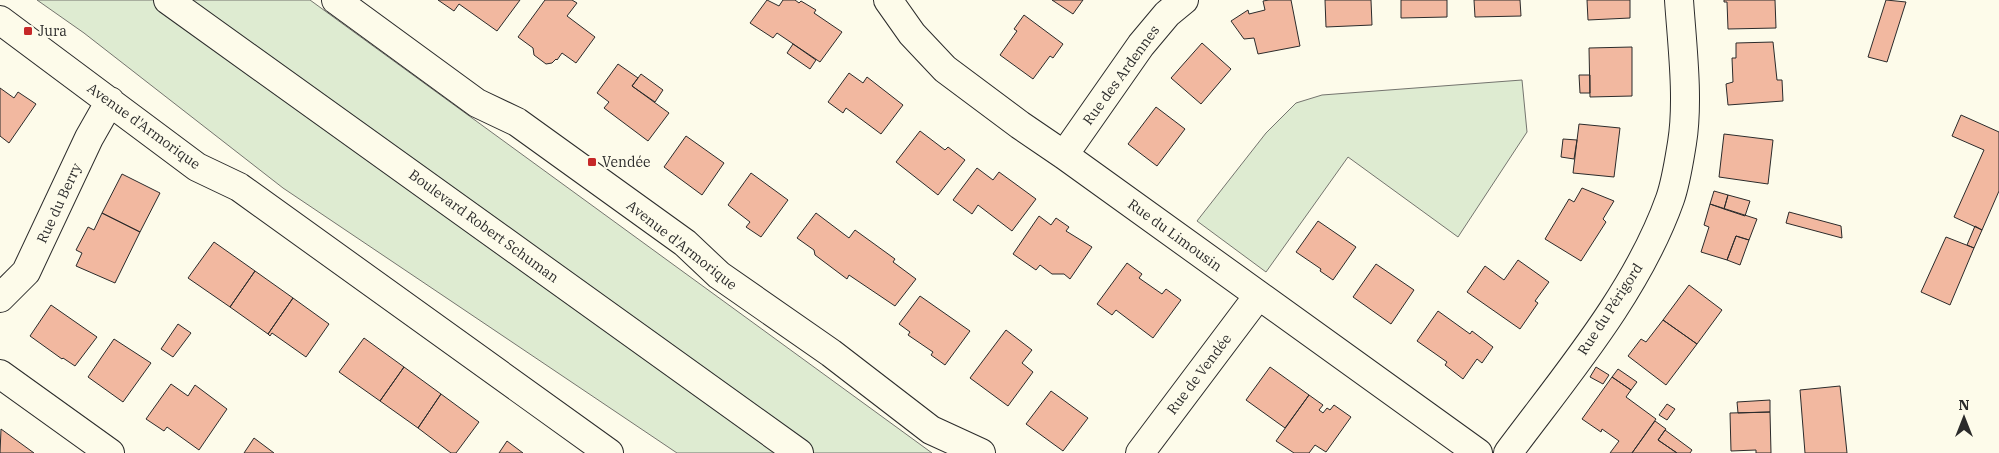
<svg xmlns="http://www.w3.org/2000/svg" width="1999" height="453" font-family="'IBM Plex Serif',serif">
<rect width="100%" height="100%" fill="#fdfbea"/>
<path fill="#deebd1" stroke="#74746e" d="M 37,0 L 310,0 L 932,453 L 677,453 L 283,188 L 84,33 Z
M 1522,80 L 1527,132 L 1458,237 L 1348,157 L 1266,272 L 1197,221 L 1266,133 L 1296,103 L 1322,95 Z"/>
<path fill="#f2b8a0" stroke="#2b2b2b" d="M 438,0 L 520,0 L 497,31 L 459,4 L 454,11 Z
M 545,0 L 572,0 L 577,3 L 567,16 L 595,37 L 576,63 L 562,53 L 557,60 L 556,59 L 552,63 L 546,64 L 534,55 L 533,48 L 518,37 Z
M 767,0 L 779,6 L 783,0 L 795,0 L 799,3 L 801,1 L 816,10 L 814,13 L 842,32 L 820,62 L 777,33 L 773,38 L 750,23 Z
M 1052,0 L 1083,0 L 1073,14 Z
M 1269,0 L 1291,0 L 1300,46 L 1258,54 L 1254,38 L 1244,39 L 1231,21 L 1248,10 L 1249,14 L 1265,10 L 1263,1 Z
M 1325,0 L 1371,0 L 1372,25 L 1326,27 Z
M 1401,0 L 1447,0 L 1447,17 L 1401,18 Z
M 1474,0 L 1520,0 L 1521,16 L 1475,17 Z
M 1587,0 L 1630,0 L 1630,18 L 1588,20 Z
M 1724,0 L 1775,0 L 1776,28 L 1728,29 L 1727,2 L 1724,2 Z
M 1886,0 L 1906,2 L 1887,62 L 1868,57 Z
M 1024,15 L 1063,44 L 1053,58 L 1050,56 L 1033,79 L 1000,55 L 1017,31 L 1014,29 Z
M 1773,42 L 1777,80 L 1782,80 L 1783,101 L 1728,105 L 1726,84 L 1733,82 L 1732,58 L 1736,58 L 1736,43 Z
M 1202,43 L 1231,69 L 1201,104 L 1171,78 Z
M 793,44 L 816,60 L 810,69 L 787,53 Z
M 1632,47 L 1632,96 L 1590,97 L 1589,48 Z
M 618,64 L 638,78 L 632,86 L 669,113 L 648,141 L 604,108 L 609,102 L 597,93 Z
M 849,73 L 863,83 L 867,77 L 903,105 L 881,134 L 846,108 L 843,113 L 828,102 Z
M 641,74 L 663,90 L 655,102 L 632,86 Z
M 1579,75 L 1590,75 L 1590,93 L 1580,93 Z
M 0,88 L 14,98 L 18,92 L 36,104 L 9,143 L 0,136 Z
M 1156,107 L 1185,129 L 1157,166 L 1128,144 Z
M 1961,115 L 1999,132 L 1999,191 L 1982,230 L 1954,217 L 1984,150 L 1952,136 Z
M 1579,124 L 1620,128 L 1614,177 L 1573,173 Z
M 920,131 L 945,150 L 948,147 L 965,160 L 938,195 L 896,162 Z
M 1724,134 L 1773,140 L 1768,184 L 1719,177 Z
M 686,136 L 724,163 L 702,195 L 664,167 Z
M 1563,139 L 1577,140 L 1574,159 L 1561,157 Z
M 977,168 L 993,180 L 999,172 L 1036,199 L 1012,231 L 978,205 L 972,214 L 953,200 Z
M 751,173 L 788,200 L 761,237 L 746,227 L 750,222 L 728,205 Z
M 122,174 L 160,193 L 140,232 L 102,213 Z
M 1582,188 L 1614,201 L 1603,219 L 1606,222 L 1581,261 L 1545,239 L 1569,199 L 1574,202 Z
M 1714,191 L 1728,195 L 1724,209 L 1710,204 Z
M 1728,195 L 1750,201 L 1745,216 L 1724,209 Z
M 1710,204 L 1757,219 L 1749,240 L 1736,236 L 1727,260 L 1701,252 L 1709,227 L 1704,225 Z
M 1789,212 L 1841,226 L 1842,238 L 1786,223 Z
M 102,213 L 140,232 L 115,283 L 76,266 L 82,253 L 76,250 L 88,227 L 94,230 Z
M 816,213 L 849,238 L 855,230 L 895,259 L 893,262 L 916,279 L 895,306 L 849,275 L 847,279 L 815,255 L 814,250 L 797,238 Z
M 1039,216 L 1051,225 L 1056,218 L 1069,227 L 1066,231 L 1092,247 L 1070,279 L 1064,274 L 1052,274 L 1040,265 L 1036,270 L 1013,254 Z
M 1318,221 L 1356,247 L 1333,280 L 1320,271 L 1321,269 L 1296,252 Z
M 1975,226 L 1982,230 L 1974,248 L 1967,245 Z
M 1736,236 L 1749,240 L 1740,265 L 1727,260 Z
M 1946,237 L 1974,248 L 1950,305 L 1921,292 Z
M 214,242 L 255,271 L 230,307 L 188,278 Z
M 1518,260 L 1549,282 L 1535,301 L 1538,303 L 1520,329 L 1467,292 L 1485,266 L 1504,280 Z
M 1127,263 L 1142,274 L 1139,278 L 1162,294 L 1166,289 L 1181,300 L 1153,338 L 1116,310 L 1112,315 L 1097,304 Z
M 1376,264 L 1414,290 L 1391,324 L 1353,297 Z
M 255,271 L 293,298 L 268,334 L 230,307 Z
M 1689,285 L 1722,310 L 1697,344 L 1663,320 Z
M 920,296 L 970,331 L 945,365 L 931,355 L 933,352 L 908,335 L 910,332 L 899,324 Z
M 293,298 L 329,324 L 306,357 L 272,333 L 270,336 L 268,334 Z
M 51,305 L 97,337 L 75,366 L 63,358 L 62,359 L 30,336 Z
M 1438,311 L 1470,334 L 1472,331 L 1493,347 L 1482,363 L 1477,359 L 1463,379 L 1445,365 L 1447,362 L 1417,341 Z
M 1663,320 L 1697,344 L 1666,385 L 1628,356 L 1641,339 L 1646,342 Z
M 178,324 L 191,333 L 173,357 L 161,349 Z
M 1006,330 L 1032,350 L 1022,363 L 1033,372 L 1008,406 L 970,378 Z
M 364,338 L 404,367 L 380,401 L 339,372 Z
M 114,339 L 151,363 L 123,402 L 88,377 Z
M 404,367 L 441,394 L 418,428 L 380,401 Z
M 1270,367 L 1309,395 L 1285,428 L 1246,400 Z
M 1596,367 L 1609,375 L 1603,384 L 1590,377 Z
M 1618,369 L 1637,382 L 1631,390 L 1612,377 Z
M 1612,377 L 1631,390 L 1626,397 L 1656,419 L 1632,453 L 1610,453 L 1619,441 L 1602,429 L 1601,432 L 1582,419 Z
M 171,384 L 188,396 L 195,385 L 227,409 L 199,450 L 167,427 L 164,431 L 146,419 Z
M 1840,386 L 1847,453 L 1805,453 L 1800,390 Z
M 1051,391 L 1088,418 L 1063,451 L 1026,424 Z
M 441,394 L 479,422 L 456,453 L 451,453 L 418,428 Z
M 1309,395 L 1323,405 L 1319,410 L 1323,413 L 1327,408 L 1330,410 L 1334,405 L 1351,417 L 1326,452 L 1315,445 L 1309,453 L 1294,453 L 1276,441 Z
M 1770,400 L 1770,412 L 1738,413 L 1737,402 Z
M 1667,404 L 1675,409 L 1667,420 L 1659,415 Z
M 1770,412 L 1771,453 L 1756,453 L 1756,450 L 1731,451 L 1730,413 Z
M 1655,421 L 1666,429 L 1658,440 L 1677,453 L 1632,453 Z
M 1,429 L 34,453 L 0,453 Z
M 1665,430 L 1692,450 L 1690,453 L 1677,453 L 1658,440 Z
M 254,438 L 274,453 L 244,453 Z
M 507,441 L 523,453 L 499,453 Z"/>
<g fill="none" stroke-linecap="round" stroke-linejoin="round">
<g stroke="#2b2b2b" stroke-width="30">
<path id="street" d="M 336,0 L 477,103 L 517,122 L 685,243 L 719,275 L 831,353 L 931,430 L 981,453
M 888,0 L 912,34 L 945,69 L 1020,125 L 1064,155 L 1478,453
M 0,20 L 197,167 L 239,187 L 609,453
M 1064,155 L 1141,45 L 1167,14 L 1184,0
M 0,298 L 26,272 L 89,138 L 110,101
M 0,374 L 110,453
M 1140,453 L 1258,296
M 1508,453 C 1566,375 1637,292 1670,199 C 1676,182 1679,161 1682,143 C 1689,100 1682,44 1679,0"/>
</g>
<g stroke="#2b2b2b" stroke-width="30">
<path id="secondary" d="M 168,0 L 799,453"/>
</g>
<use href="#street" stroke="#fdfbea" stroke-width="28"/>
<use href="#secondary" stroke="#fdfbea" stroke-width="28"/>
</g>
<g fill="#c62828" stroke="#fdfbea" stroke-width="2">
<rect x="23" y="26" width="10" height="10" rx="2.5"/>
<rect x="587" y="157" width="10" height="10" rx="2.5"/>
</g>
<g text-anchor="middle" stroke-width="4" stroke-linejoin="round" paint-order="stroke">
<g font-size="14" fill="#2b2b2b" stroke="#fdfbea" text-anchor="start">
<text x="38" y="36">Jura</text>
<text x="602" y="167">Vendée</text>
</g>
<g font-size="14" fill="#2b2b2b" stroke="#fdfbea">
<text transform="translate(1121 75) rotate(-54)" y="5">Rue des Ardennes</text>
<text transform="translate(144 126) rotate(36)" y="5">Avenue d'Armorique</text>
<text transform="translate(59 203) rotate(-65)" y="5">Rue du Berry</text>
<text transform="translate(484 226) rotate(36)" y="5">Boulevard Robert Schuman</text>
<text transform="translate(1175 235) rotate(36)" y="5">Rue du Limousin</text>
<text transform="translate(682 245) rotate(38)" y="5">Avenue d'Armorique</text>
<text transform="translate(1610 309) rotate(-57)" y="5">Rue du Périgord</text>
<text transform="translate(1199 374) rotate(-53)" y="5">Rue de Vendée</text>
</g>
</g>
<g transform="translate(1964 418)" stroke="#fdfbea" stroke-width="4" paint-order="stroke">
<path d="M0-4L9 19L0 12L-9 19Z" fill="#2b2b2b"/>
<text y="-8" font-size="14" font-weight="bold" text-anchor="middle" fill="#2b2b2b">N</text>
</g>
</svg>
